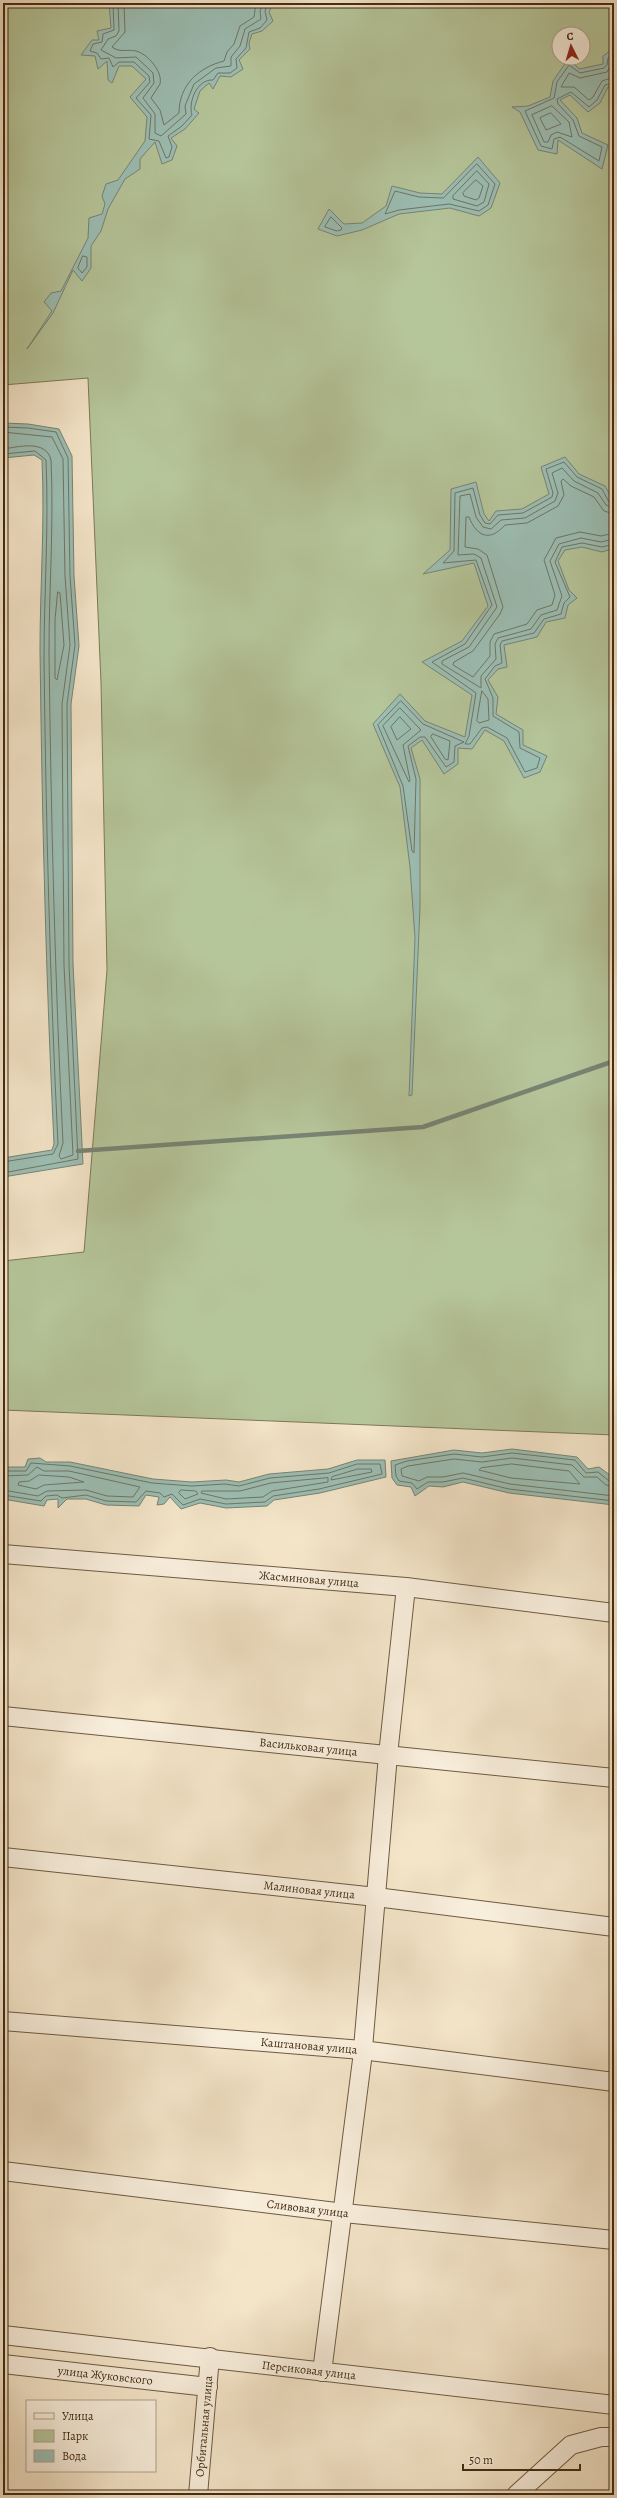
<svg xmlns="http://www.w3.org/2000/svg" width="617" height="2498" font-family="Alegreya,serif">
<rect width="100%" height="100%" fill="#f4e5c9"/>
<filter id="stains"><feTurbulence type="fractalNoise" baseFrequency=".005" numOctaves="4"/><feColorMatrix values="0 0 0 0 .2 0 0 0 0 .09 0 0 0 0 .02 0 0 0 .5 -.17"/></filter>
<radialGradient id="worn" r=".72"><stop offset=".6" stop-color="#630" stop-opacity="0"/><stop offset="1" stop-color="#630" stop-opacity=".3"/></radialGradient>
<path fill="#b6c69b" stroke="#7c7957" fill-rule="evenodd" d="M 3,3 L 614,3 L 614,1435 L 3,1410 L 3,1261 L 84,1252 L 107,970 L 101,683 L 88,378 L 3,385 ZM 559,34 L 583,34 L 583,58 L 559,58 Z"/>
<path fill="#9cbfb5" stroke="#788474" d="M 109,3 L 271,3 L 272,6 L 269,12 L 273,21 L 262,31 L 252,34 L 249,43 L 250,49 L 239,60 L 243,69 L 231,77 L 220,76 L 213,89 L 209,83 L 200,91 L 194,109 L 199,113 L 185,129 L 171,138 L 177,146 L 172,160 L 162,164 L 155,142 L 140,159 L 140,169 L 125,179 L 108,209 L 101,231 L 91,246 L 91,268 L 82,281 L 73,270 L 53,313 L 27,349 L 52,311 L 44,302 L 51,293 L 61,291 L 88,238 L 89,218 L 102,214 L 105,204 L 102,196 L 106,184 L 118,180 L 145,141 L 147,117 L 130,97 L 146,79 L 132,66 L 119,66 L 112,83 L 108,80 L 107,61 L 98,69 L 95,56 L 81,55 L 92,40 L 99,40 L 97,31 L 111,28 Z
M 614,48 L 614,92 L 608,87 L 600,103 L 588,112 L 570,95 L 560,100 L 577,118 L 582,133 L 608,145 L 602,169 L 558,140 L 557,154 L 538,150 L 520,112 L 512,107 L 528,106 L 550,97 L 553,81 L 569,58 L 579,69 L 603,64 L 603,56 Z
M 478,157 L 500,183 L 491,208 L 479,216 L 450,208 L 399,214 L 362,230 L 337,236 L 318,229 L 329,209 L 344,224 L 362,223 L 386,206 L 392,186 L 420,193 L 442,194 Z
M 3,423 L 28,424 L 59,429 L 72,456 L 74,576 L 79,646 L 71,704 L 73,964 L 83,1164 L 3,1177 L 3,1158 L 52,1150 L 54,1144 C 46,979 42,814 40,649 C 40,586 45,524 42,460 L 34,455 L 3,458 Z
M 565,457 L 579,474 L 605,486 L 614,502 L 614,548 L 602,552 L 582,547 L 565,550 L 558,561 L 569,590 L 577,598 L 568,605 L 565,618 L 546,622 L 537,637 L 504,645 L 507,667 L 498,669 L 488,680 L 498,697 L 496,714 L 523,730 L 523,745 L 547,756 L 540,772 L 524,778 L 504,741 L 485,730 L 472,749 L 458,748 L 458,764 L 444,774 L 422,740 L 411,748 L 420,779 L 420,907 L 412,1095 L 409,1096 L 415,938 L 410,867 L 400,787 L 373,724 L 400,694 L 425,721 L 465,737 L 472,695 L 422,662 L 462,641 L 488,606 L 474,563 L 423,574 L 450,550 L 451,489 L 476,482 L 484,514 L 489,521 L 496,511 L 522,509 L 549,494 L 541,467 Z
M 512,1449 L 577,1457 L 588,1469 L 599,1467 L 614,1478 L 614,1505 L 509,1493 L 463,1482 L 443,1487 L 429,1486 L 415,1496 L 411,1487 L 397,1485 L 392,1478 L 391,1461 L 454,1450 L 482,1453 Z
M 40,1458 L 46,1462 L 70,1462 L 153,1479 L 192,1482 L 226,1480 L 239,1482 L 269,1474 L 328,1469 L 357,1460 L 385,1460 L 386,1477 L 320,1493 L 274,1500 L 267,1506 L 226,1508 L 200,1503 L 181,1509 L 170,1497 L 164,1504 L 157,1505 L 159,1497 L 146,1495 L 139,1506 L 106,1505 L 86,1499 L 67,1499 L 58,1508 L 58,1499 L 47,1500 L 44,1506 L 3,1499 L 3,1467 L 25,1467 L 28,1459 Z"/>
<g fill="none" stroke-linecap="round" stroke-linejoin="round">
<path stroke="#707664" stroke-width="1" d="M 113,3 L 114,30 L 103,34 L 102,42 L 93,44 L 90,51 L 97,53 L 101,59 L 109,58 L 113,67 L 119,62 L 134,62 L 149,76 L 150,82 L 136,98 L 151,115 L 149,139 L 159,141 L 166,158 L 169,157 L 172,147 L 168,136 L 182,126 L 192,115 C 188,102 197,79 213,80 L 218,73 L 230,73 L 237,68 L 236,59 L 246,48 L 249,32 L 260,28 L 267,20 L 265,11 L 268,3
M 118,3 L 119,31 L 116,36 L 108,39 L 101,50 L 116,58 L 136,57 L 153,73 L 154,83 L 143,98 L 155,114 L 155,133 L 161,136 L 186,114 L 185,106 L 194,84 L 216,68 L 231,66 L 231,57 L 240,46 L 245,29 L 261,19 L 260,11 L 263,3
M 124,3 L 125,32 L 112,47 C 120,53 127,49 136,51 C 148,54 163,72 160,84 L 151,98 L 160,110 L 164,125 L 179,113 C 179,84 200,67 224,61 L 227,52 L 234,44 L 240,26 L 254,17 L 256,3
M 614,53 L 608,58 L 607,65 L 604,68 L 580,73 L 569,65 L 557,82 L 554,98 L 525,111 L 541,146 L 552,149 L 554,139 L 560,137 L 599,161 L 602,147 L 579,136 L 573,120 L 558,104 L 557,99 L 571,92 L 589,107 L 597,100 L 605,85 L 609,84 L 614,87
M 614,59 L 607,72 L 580,78 L 569,73 L 561,87 L 574,87 L 589,100 L 593,97 L 602,81 L 608,79 L 614,81
M 552,106 L 569,122 L 572,137 L 557,132 L 551,135 L 548,142 L 544,142 L 532,115 Z
M 551,113 L 561,124 L 546,130 L 540,118 Z
M 477,164 L 495,184 L 488,205 L 479,211 L 449,204 L 399,210 L 385,214 L 395,191 L 419,197 L 443,198 Z
M 477,171 L 489,184 L 484,202 L 477,206 L 453,199 L 453,196 Z
M 476,180 L 483,186 L 479,198 L 476,200 L 464,196 L 463,193 Z
M 331,217 L 342,228 L 341,230 L 337,231 L 325,227 Z
M 83,256 L 87,257 L 87,267 L 82,273 L 78,268 Z
M 3,427 L 28,428 L 56,432 L 68,458 L 70,576 L 75,645 L 67,704 L 69,965 L 78,1159 L 3,1173
M 3,432 L 52,437 L 63,459 L 65,576 L 70,645 L 62,704 L 64,965 L 73,1155 L 61,1159 L 59,1156 L 63,1143 C 55,980 51,816 49,652 C 49,588 54,524 51,460 C 46,439 18,447 3,449
M 3,454 L 35,451 L 46,460 C 49,527 44,593 44,660 C 46,821 50,982 58,1144 L 53,1154 L 3,1162
M 614,503 L 609,502 L 602,489 L 577,477 L 564,462 L 546,469 L 553,493 L 552,497 L 523,513 L 498,515 L 490,524 L 485,523 L 480,515 L 473,488 L 455,493 L 454,551 L 443,563 L 476,560 L 492,605 L 465,644 L 432,662 L 476,693 L 469,736 L 465,744 L 470,744 L 482,728 L 487,727 L 507,738 L 525,772 L 537,768 L 540,758 L 520,748 L 519,732 L 493,716 L 493,698 L 485,679 L 495,666 L 502,663 L 500,645 L 502,641 L 534,633 L 544,619 L 561,614 L 564,603 L 570,597 L 555,562 L 562,547 L 582,543 L 602,547 L 614,544
M 614,508 L 606,505 L 598,493 L 574,481 L 562,468 L 552,473 L 558,493 L 555,501 L 525,518 L 501,520 L 491,529 L 483,527 L 476,517 L 470,494 L 460,496 L 458,555 L 474,554 L 481,558 L 497,607 L 469,647 L 442,661 L 442,664 L 481,688 L 481,676 L 496,659 L 495,644 L 498,638 L 531,629 L 541,615 L 557,610 L 562,596 L 550,561 L 559,544 L 581,538 L 601,542 L 614,539
M 614,514 L 604,511 L 594,497 L 571,486 L 563,479 L 561,481 L 564,495 L 558,506 L 527,523 L 505,525 C 490,542 477,537 469,517 L 466,517 L 465,547 L 478,549 L 487,555 L 503,607 L 500,614 L 473,651 L 454,662 L 453,665 L 473,677 L 490,656 L 490,642 L 494,634 L 527,624 L 537,610 L 552,605 L 555,595 L 544,560 L 556,538 L 580,532 L 601,536 L 614,533
M 58,592 L 60,593 L 64,645 L 57,680 L 55,678 L 55,620 Z
M 482,691 L 488,699 L 489,720 L 479,723 L 477,721 Z
M 401,701 L 423,724 L 464,742 L 455,746 L 454,762 L 446,767 L 425,737 L 420,737 L 408,746 L 416,779 L 414,853 L 412,851 L 403,786 L 378,725 Z
M 400,708 L 421,730 L 403,745 L 410,780 L 409,782 L 383,726 Z
M 400,717 L 411,729 L 397,740 L 391,727 Z
M 433,734 L 450,741 L 448,760 L 445,759 L 431,737 Z
M 512,1464 L 569,1471 L 580,1484 L 511,1478 L 479,1470 L 481,1468 Z
M 358,1469 L 371,1469 L 372,1472 L 331,1480 L 332,1477 Z
M 3,1471 L 26,1471 L 31,1463 L 70,1466 L 152,1483 L 192,1486 L 225,1484 L 239,1486 L 270,1478 L 329,1473 L 357,1464 L 380,1464 L 382,1474 L 319,1489 L 273,1496 L 265,1502 L 226,1504 L 200,1499 L 183,1505 L 172,1494 L 164,1497 L 160,1493 L 146,1491 L 136,1502 L 106,1501 L 86,1495 L 62,1498 L 57,1495 L 46,1496 L 41,1501 L 3,1495
M 39,1475 L 69,1477 L 84,1482 L 44,1485 L 36,1489 L 18,1485 L 19,1482 L 29,1481 Z
M 3,1476 L 28,1475 L 37,1467 L 44,1471 L 69,1471 L 140,1487 L 133,1497 L 107,1496 L 86,1490 L 47,1491 L 38,1496 L 3,1490
M 328,1478 L 328,1482 L 272,1491 L 263,1497 L 226,1499 L 201,1493 L 202,1491 L 240,1491 L 271,1483 Z
M 614,1482 L 609,1481 L 598,1472 L 586,1473 L 575,1460 L 512,1453 L 482,1457 L 454,1454 L 407,1461 L 395,1465 L 396,1476 L 399,1481 L 412,1483 L 417,1489 L 428,1482 L 443,1482 L 463,1478 L 509,1489 L 614,1501
M 614,1487 L 606,1485 L 597,1477 L 584,1477 L 572,1465 L 512,1458 L 482,1462 L 454,1459 L 408,1466 L 401,1469 L 402,1476 L 419,1481 L 427,1477 L 443,1477 L 463,1473 L 510,1484 L 614,1496
M 181,1490 L 196,1491 L 198,1494 L 185,1499 L 179,1493 Z"/>
<path stroke="#788474" stroke-width="4.5" d="M 78,1151 L 423,1127 L 614,1061"/>
<g stroke="#6f5a40" stroke-width="20">
<g id="minor">
<path id="s1" d="M 3,1554 L 406,1587 L 614,1613"/>
<path id="s2" d="M 3,1716 L 614,1778"/>
<path id="s3" d="M 3,1857 L 376,1897 L 614,1927"/>
<path id="s4" d="M 3,2021 L 362,2050 L 614,2082"/>
<path id="s5" d="M 3,2171 L 344,2213 L 614,2240"/>
<path id="s6" d="M 3,2335 L 614,2405"/>
<path id="s7" d="M 3,2364 L 208,2387"/>
<path d="M 322,2372 L 362,2060 L 388,1755 L 406,1587"/>
<path id="s8" d="M 198,2495 L 210,2357"/>
<path d="M 516,2495 L 571,2445 L 601,2437 L 614,2437"/>
</g>
</g>
<use href="#minor" stroke="#f8eedc" stroke-width="18"/>
</g>
<g text-anchor="middle" stroke-width="3.5" stroke-linejoin="round" paint-order="stroke">
<g font-size="12" fill="#432c13" stroke="#f8eedc">
<text dy="4" stroke="none"><textPath href="#s1" startOffset="307">Жасминовая улица</textPath></text>
<text dy="4" stroke="none"><textPath href="#s2" startOffset="307">Васильковая улица</textPath></text>
<text dy="4" stroke="none"><textPath href="#s3" startOffset="308">Малиновая улица</textPath></text>
<text dy="4" stroke="none"><textPath href="#s4" startOffset="307">Каштановая улица</textPath></text>
<text dy="4" stroke="none"><textPath href="#s5" startOffset="307">Сливовая улица</textPath></text>
<text dy="4" stroke="none"><textPath href="#s6" startOffset="308">Персиковая улица</textPath></text>
<text dy="4" stroke="none"><textPath href="#s7" startOffset="103">улица Жуковского</textPath></text>
<text dy="4" stroke="none"><textPath href="#s8" startOffset="69">Орбитальная улица</textPath></text>
</g>
</g>
<rect width="617" height="2498" fill="none" stroke="#f4e5c9" stroke-width="16"/>
<rect x="4" y="4" width="609" height="2490" fill="none" stroke="#432c13" stroke-width="2"/>
<rect x="8" y="8" width="601" height="2482" fill="none" stroke="#432c13"/>
<rect x="26" y="2400" width="130" height="72" fill="#f8eedc" stroke="#b0a08c"/>
<rect x="34" y="2413" width="20" height="6" fill="#f8eedc" stroke="#b0a08c"/>
<text x="62" y="2420" font-size="12" fill="#432c13">Улица</text>
<rect x="34" y="2430" width="20" height="12" fill="#b6c69b" stroke="#b0a08c"/>
<text x="62" y="2440" font-size="12" fill="#432c13">Парк</text>
<rect x="34" y="2450" width="20" height="12" fill="#9cbfb5" stroke="#b0a08c"/>
<text x="62" y="2460" font-size="12" fill="#432c13">Вода</text>
<g transform="translate(571 46) rotate(355)"><circle r="19" fill="#f8eedc" stroke="#b0a08c"/>
<path d="M0-3L7 15L0 10L-7 15Z" fill="#8f2418"/>
<text y="-6" font-size="11" font-weight="bold" text-anchor="middle" fill="#432c13">С</text>
</g>
<path d="M463 2464v6h117v-6" fill="none" stroke="#432c13" stroke-width="2"/>
<text x="469" y="2464" font-size="12" fill="#432c13" stroke="#f8eedc" stroke-width="3" paint-order="stroke">50 m</text>
<rect width="100%" height="100%" filter="url(#stains)"/>
<rect width="100%" height="100%" fill="url(#worn)"/>
</svg>
